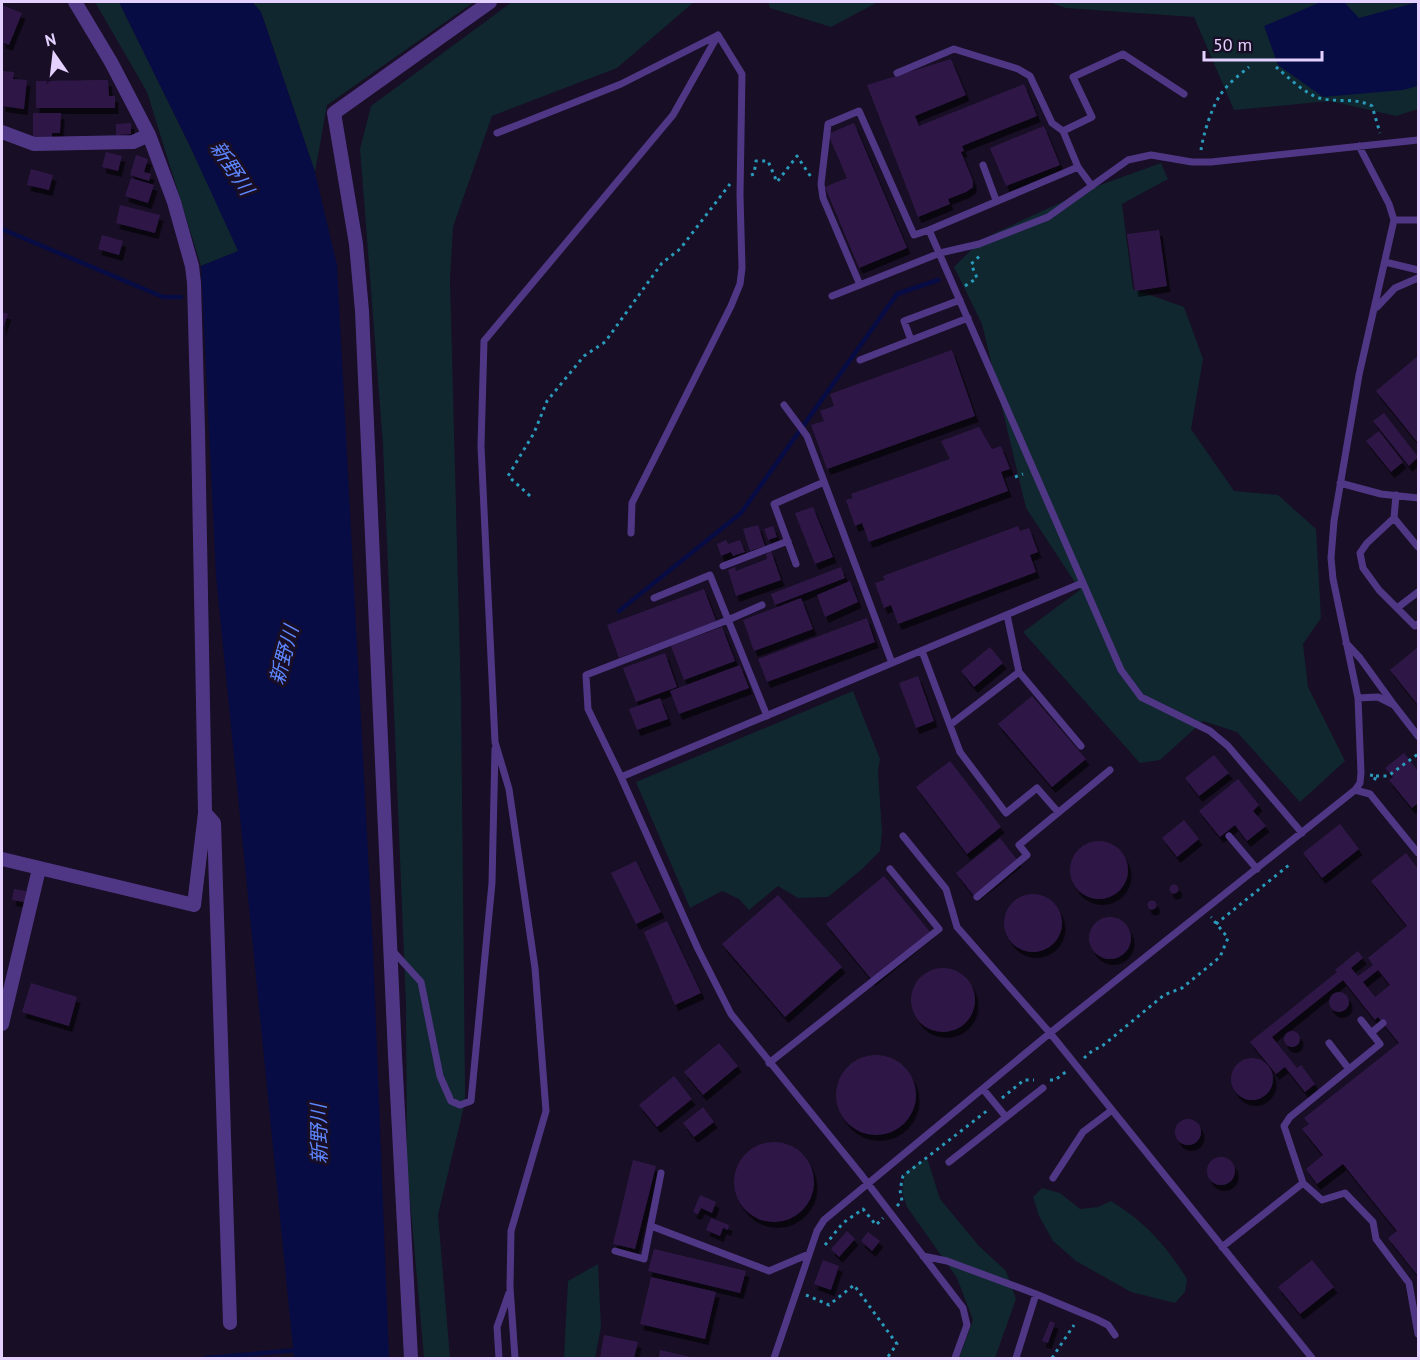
<svg xmlns="http://www.w3.org/2000/svg" width="1420" height="1360" font-family="'PT Sans','Noto Sans JP',sans-serif">
<defs>
<filter id="shadow"><feDropShadow dx="3.5" dy="6" stdDeviation="0" flood-color="#0009"/></filter>
</defs>
<rect width="100%" height="100%" fill="#180e25"/>
<path fill="#10272f" d="M 95,2 L 119,2 L 189,144 L 239,251 L 201,266 L 147,92 Z
M 252,2 L 474,2 L 327,105 L 315,172 L 261,12 Z
M 512,2 L 694,2 L 617,68 L 492,116 L 453,227 L 450,279 L 461,699 L 465,1085 L 465,1102 L 438,1215 L 450,1358 L 424,1358 L 407,1166 L 406,1004 L 383,445 L 360,149 L 371,106 Z
M 768,2 L 878,2 L 831,27 L 770,8 Z
M 1049,2 L 1418,2 L 1418,109 L 1396,116 L 1330,101 L 1234,110 L 1194,17 L 1066,8 Z
M 1161,163 L 1168,179 L 1122,204 L 1133,289 L 1184,307 L 1203,359 L 1191,429 L 1234,491 L 1278,495 L 1316,529 L 1321,618 L 1303,644 L 1308,687 L 1345,761 L 1300,802 L 1237,732 L 1203,721 L 1160,760 L 1140,763 L 1023,632 L 1080,590 L 1026,508 L 982,324 L 954,267 L 979,242 L 993,234 L 1092,188 Z
M 853,691 L 880,759 L 878,772 L 882,832 L 880,851 L 861,870 L 828,897 L 798,898 L 778,886 L 749,910 L 739,899 L 722,891 L 690,908 L 636,782 Z
M 927,1158 L 940,1199 L 979,1246 L 1006,1271 L 1016,1299 L 995,1358 L 959,1358 L 973,1320 L 957,1278 L 907,1207 L 902,1192 L 905,1172 Z
M 1042,1188 L 1060,1193 L 1080,1209 L 1098,1207 L 1111,1201 C 1145,1222 1166,1245 1187,1279 L 1185,1292 L 1175,1303 L 1131,1292 L 1076,1261 L 1053,1241 L 1039,1216 L 1033,1197 Z
M 598,1264 L 601,1327 L 595,1358 L 564,1358 L 568,1281 Z"/>
<path fill="#080c44" d="M 119,2 L 252,2 L 261,12 L 315,172 L 337,265 L 373,948 L 389,1358 L 294,1358 L 216,576 L 201,266 L 238,251 L 189,144 Z
M 1321,2 L 1344,2 L 1359,18 L 1418,2 L 1418,86 L 1403,90 L 1323,97 L 1278,65 L 1264,26 Z"/>
<g fill="none" stroke-linecap="round" stroke-linejoin="round">
<path stroke="#080c44" stroke-width="4.5" d="M 2,229 L 163,297 L 181,297
M 619,611 L 741,513 L 897,294 L 938,280
M 206,1358 L 299,1350"/>
</g>
<path fill="#2f1947" fill-rule="evenodd" filter="url(#shadow)" d="M 2,5 L 22,13 L 9,45 L 2,42 Z
M 951,59 L 966,95 L 915,116 L 919,126 L 1024,84 L 1037,116 L 962,146 L 964,151 L 961,152 L 973,181 L 973,187 L 966,192 L 948,199 L 950,204 L 918,217 L 867,85 Z
M 2,71 L 14,72 L 13,79 L 27,80 L 24,109 L 2,106 Z
M 108,80 L 109,96 L 115,96 L 115,108 L 36,108 L 36,81 Z
M 33,113 L 61,113 L 60,133 L 52,133 L 52,137 L 33,137 Z
M 131,123 L 131,134 L 116,135 L 116,124 Z
M 854,123 L 907,248 L 859,268 L 825,187 L 847,178 L 828,134 Z
M 1044,126 L 1060,165 L 1006,186 L 990,148 Z
M 106,152 L 122,156 L 118,171 L 102,167 Z
M 136,155 L 148,159 L 144,172 L 151,174 L 149,181 L 130,175 Z
M 31,169 L 53,175 L 49,190 L 27,185 Z
M 131,178 L 154,185 L 148,203 L 125,196 Z
M 120,205 L 160,215 L 155,233 L 116,223 Z
M 1159,230 L 1167,286 L 1135,291 L 1127,234 Z
M 102,235 L 123,241 L 119,255 L 98,249 Z
M 2,312 L 8,314 L 2,331 Z
M 952,350 L 975,416 L 827,469 L 811,425 L 824,421 L 820,411 L 834,406 L 830,394 Z
M 1418,356 L 1418,443 L 1376,391 Z
M 1384,413 L 1418,457 L 1409,466 L 1373,421 Z
M 979,427 L 992,449 L 1001,446 L 1010,469 L 1001,472 L 1008,491 L 869,542 L 862,523 L 855,526 L 846,500 L 853,498 L 851,494 L 950,459 L 941,441 Z
M 1379,431 L 1403,462 L 1391,472 L 1366,441 Z
M 813,507 L 833,557 L 815,564 L 795,513 Z
M 758,525 L 765,546 L 750,551 L 743,529 Z
M 773,526 L 777,537 L 768,540 L 764,529 Z
M 1018,526 L 1020,531 L 1029,528 L 1038,552 L 1030,555 L 1036,572 L 898,624 L 891,605 L 884,608 L 875,583 L 885,580 L 883,576 Z
M 726,540 L 728,544 L 740,540 L 745,552 L 733,556 L 731,552 L 721,556 L 717,544 Z
M 771,551 L 781,580 L 736,596 L 728,570 L 735,567 L 736,571 L 767,559 L 766,554 Z
M 841,567 L 845,578 L 775,605 L 771,594 Z
M 850,581 L 858,602 L 825,617 L 817,595 Z
M 704,589 L 716,621 L 619,658 L 607,625 Z
M 801,598 L 813,629 L 754,651 L 743,620 Z
M 867,618 L 875,642 L 767,682 L 758,659 Z
M 722,627 L 735,661 L 684,680 L 671,646 Z
M 990,647 L 1003,663 L 974,687 L 961,671 Z
M 1418,647 L 1418,705 L 1390,670 Z
M 665,653 L 677,687 L 636,702 L 623,668 Z
M 740,665 L 749,688 L 679,714 L 670,691 Z
M 918,676 L 934,721 L 916,728 L 899,683 Z
M 1032,696 L 1086,759 L 1052,787 L 998,724 Z
M 660,698 L 668,719 L 637,730 L 629,709 Z
M 1404,753 L 1418,771 L 1418,803 L 1412,808 L 1389,780 L 1393,777 L 1385,768 Z
M 1214,755 L 1229,773 L 1199,796 L 1185,778 Z
M 950,761 L 1001,827 L 967,854 L 916,787 Z
M 1238,779 L 1259,805 L 1253,811 L 1266,826 L 1247,841 L 1235,825 L 1220,837 L 1199,811 Z
M 1184,820 L 1199,839 L 1177,857 L 1162,838 Z
M 1340,824 L 1359,849 L 1322,878 L 1303,853 Z
M 1000,838 L 1018,861 L 974,896 L 956,873 Z
M1070 870a29 29 0 1 1 58 0a29 29 0 1 1-58 0Z
M 1406,853 L 1418,869 L 1418,1276 L 1388,1238 L 1397,1231 L 1343,1164 L 1317,1184 L 1306,1169 L 1323,1155 L 1302,1129 L 1309,1124 L 1304,1118 L 1399,1043 L 1378,1017 L 1375,1020 L 1343,980 L 1272,1037 L 1297,1068 L 1301,1065 L 1315,1084 L 1305,1092 L 1285,1067 L 1276,1074 L 1250,1042 L 1337,972 L 1335,970 L 1358,951 L 1363,958 L 1351,968 L 1358,976 L 1373,965 L 1368,958 L 1407,926 L 1371,881 ZM 1378,970 L 1390,985 L 1375,997 L 1363,982 Z
M 636,861 L 661,912 L 636,924 L 611,873 Z
M 884,876 L 930,932 L 872,980 L 826,924 Z
M1169.5 889a4.5 4.5 0 1 1 9 0a4.5 4.5 0 1 1-9 0Z
M 14,889 L 26,891 L 24,902 L 12,900 Z
M1004 923a29 29 0 1 1 58 0a29 29 0 1 1-58 0Z
M 778,895 L 842,967 L 785,1017 L 722,944 Z
M1147.5 905a4.5 4.5 0 1 1 9 0a4.5 4.5 0 1 1-9 0Z
M1089 938a21 21 0 1 1 42 0a21 21 0 1 1-42 0Z
M 667,921 L 701,993 L 675,1005 L 644,932 Z
M911 1000a32 32 0 1 1 64 0a32 32 0 1 1-64 0Z
M 31,983 L 77,997 L 69,1026 L 22,1012 Z
M1329 1002a10 10 0 1 1 20 0a10 10 0 1 1-20 0Z
M1284 1039a8 8 0 1 1 16 0a8 8 0 1 1-16 0Z
M 719,1043 L 738,1066 L 703,1095 L 684,1072 Z
M836 1095a40 40 0 1 1 80 0a40 40 0 1 1-80 0Z
M1231 1079a21 21 0 1 1 42 0a21 21 0 1 1-42 0Z
M 674,1076 L 692,1099 L 657,1127 L 639,1105 Z
M 703,1107 L 714,1122 L 694,1137 L 683,1123 Z
M1175 1132a13 13 0 1 1 26 0a13 13 0 1 1-26 0Z
M734 1182a40 40 0 1 1 80 0a40 40 0 1 1-80 0Z
M1207 1171a14 14 0 1 1 28 0a14 14 0 1 1-28 0Z
M 633,1160 L 656,1166 L 635,1249 L 613,1244 Z
M 700,1195 L 716,1202 L 712,1213 L 701,1208 L 698,1214 L 693,1212 Z
M 711,1218 L 729,1225 L 728,1230 L 723,1228 L 720,1236 L 706,1230 Z
M 847,1231 L 855,1239 L 839,1257 L 831,1249 Z
M 868,1232 L 880,1241 L 872,1251 L 861,1241 Z
M 654,1249 L 746,1271 L 740,1293 L 648,1271 Z
M 823,1260 L 839,1266 L 831,1290 L 814,1284 Z
M 1312,1260 L 1334,1287 L 1300,1314 L 1278,1287 Z
M 651,1277 L 716,1292 L 705,1339 L 640,1324 Z
M 1050,1321 L 1055,1323 L 1048,1343 L 1042,1341 Z
M 604,1335 L 638,1342 L 634,1358 L 600,1358 Z
M 660,1350 L 695,1358 L 659,1358 Z"/>
<g fill="none" stroke-linecap="round" stroke-linejoin="round">
<path stroke="#2a9abb" stroke-width="3" stroke-dasharray="3 4.5" stroke-linecap="butt" d="M 1276,67 C 1288,77 1304,93 1319,98 C 1337,103 1355,97 1372,106 L 1380,133
M 1201,150 C 1203,135 1211,110 1219,97 C 1226,85 1238,76 1249,67
M 751,175 L 754,174 L 756,161 L 768,161 L 777,182 L 797,156 L 811,177
M 965,286 L 977,278 L 971,264 L 982,254
M 1015,477 L 1023,474
M 530,496 L 508,476 L 534,433 L 547,401 L 584,356 L 605,342 L 662,263 L 680,249 L 730,184
M 1370,775 L 1376,776 L 1373,784
M 1376,776 L 1388,776 L 1418,754
M 1216,924 L 1289,865
M 1084,1058 L 1093,1050 L 1101,1047 L 1164,995 L 1182,988 L 1220,957 L 1228,938 L 1211,917
M 1050,1080 L 1055,1080 L 1067,1071
M 1002,1098 L 1024,1080 L 1034,1080
M 897,1206 L 902,1201 L 900,1190 L 903,1176 L 988,1110
M 825,1245 L 843,1223 L 863,1209 L 876,1225 L 883,1218
M 806,1295 L 829,1305 L 854,1285 L 897,1344 L 887,1358
M 1052,1358 L 1074,1325"/>
<path stroke="#503786" stroke-width="7" d="M 1063,131 L 1092,117 L 1073,77 L 1123,54 L 1184,94
M 497,133 L 621,84 L 718,35 L 742,74 L 740,195 L 742,268 L 740,284 L 731,306 L 632,503 L 631,533
M 983,165 L 996,200
M 1078,167 L 1092,186
M 1394,220 L 1418,220
M 929,230 L 1121,670 L 1141,697 L 1210,731 L 1228,746 L 1302,833
M 1385,262 L 1418,270
M 860,285 L 823,198 L 821,184 L 828,124 L 859,111 L 914,235 L 929,230 L 1078,167 L 1063,131 L 1052,123 L 1030,76 L 1018,69 L 954,49 L 897,73
M 832,296 L 940,253 L 979,244 L 1048,217 L 1128,160 L 1151,155 L 1192,162 L 1211,162 L 1418,140
M 1377,307 L 1395,288 L 1418,278
M 911,340 L 904,321 L 960,300
M 860,360 L 968,318
M 784,405 L 807,436 L 892,663
M 1340,483 L 1381,494 L 1418,498
M 1396,495 L 1394,518 L 1418,547
M 1394,518 L 1367,543 L 1360,553 L 1363,568 L 1379,590 L 1415,626 L 1418,624
M 796,564 L 774,504 L 824,482
M 723,566 L 788,541
M 654,598 L 710,575 L 767,716
M 762,605 L 728,620 L 586,675 L 588,709 L 621,777 L 698,949 L 731,1014 L 859,1172 L 963,1308 L 967,1325 L 955,1358
M 1397,608 L 1418,592
M 1346,643 L 1360,658 L 1394,705
M 922,651 L 960,752 L 1006,813 L 1037,788 L 1058,812
M 1019,672 L 1081,746
M 1358,698 L 1378,697 L 1394,705 L 1418,736
M 950,725 L 1019,672 L 1007,615
M 621,777 L 1082,583
M 1355,790 L 1370,794 L 1418,853
M 903,836 L 946,889 L 957,927 L 1050,1033 L 1312,1358
M 1229,836 L 1257,869
M 977,897 L 1027,855 L 1019,845 L 1110,770
M 392,950 L 421,982 L 440,1076 L 451,1101 L 460,1105 L 471,1101 L 492,883 L 495,749
M 1361,1020 L 1380,1044 L 1290,1117 L 1284,1126 L 1303,1183 L 1322,1200 L 1345,1193 L 1373,1222 L 1376,1239 L 1409,1283 L 1418,1334
M 1371,1033 L 1383,1023
M 1329,1043 L 1349,1069
M 769,1063 L 939,929 L 890,869
M 983,1089 L 1006,1117
M 949,1162 L 1043,1088
M 1053,1178 L 1083,1132 L 1112,1110
M 651,1226 L 769,1271 L 809,1254
M 1222,1247 L 1303,1183
M 615,1251 L 644,1259 L 661,1173
M 923,1256 L 947,1261 L 1036,1294 L 1096,1319 L 1108,1325 L 1115,1335
M 499,1358 L 497,1327 L 509,1293
M 515,1358 L 510,1287 L 511,1231 L 546,1111 L 535,968 L 509,789 L 495,742 L 481,446 L 484,341 L 673,115 L 718,35
M 774,1358 L 817,1231 L 824,1220 L 1050,1033 L 1355,790 L 1360,783 L 1361,773 L 1358,698 L 1333,579 L 1331,558 L 1334,521 L 1359,375 L 1394,220 L 1389,204 L 1359,146
M 1016,1358 L 1036,1294"/>
<path stroke="#503786" stroke-width="14" d="M 75,2 L 111,62 L 149,135 L 174,202 L 192,266 L 194,283 L 198,430 L 205,813 L 214,823 L 230,1323
M 2,132 L 34,144 L 133,142 L 149,135
M 2,859 L 194,905 L 205,813
M 2,1024 L 39,869
M 411,1358 L 395,1055 L 362,311 L 356,244 L 334,113 L 490,2"/>
</g>
<g text-anchor="middle" stroke-width="6" stroke-linejoin="round" paint-order="stroke">
<g font-size="20" font-style="italic" fill="#5f87ff" stroke="#180e25">
<text transform="translate(232 168) rotate(56)" y="7">新野川</text>
<text transform="translate(284 655) rotate(-75)" y="7">新野川</text>
<text transform="translate(319 1134) rotate(-91)" y="7">新野川</text>
</g>
</g>
<rect width="1420" height="1360" fill="none" stroke="#e4d1ff" stroke-width="6"/>
<g transform="translate(54 54) rotate(346)" stroke="#180e25" stroke-width="4.5" paint-order="stroke">
<path d="M0-4.5L10 22L0 15L-10 22Z" fill="#e4d1ff"/>
<text y="-9" font-size="16" font-weight="bold" text-anchor="middle" fill="#e4d1ff">N</text>
</g>
<path d="M1204 51v9h118v-9" fill="none" stroke="#e4d1ff" stroke-width="3"/>
<text x="1213" y="51" font-size="18" fill="#e4d1ff" stroke="#180e25" stroke-width="4.5" paint-order="stroke">50 m</text>
</svg>
